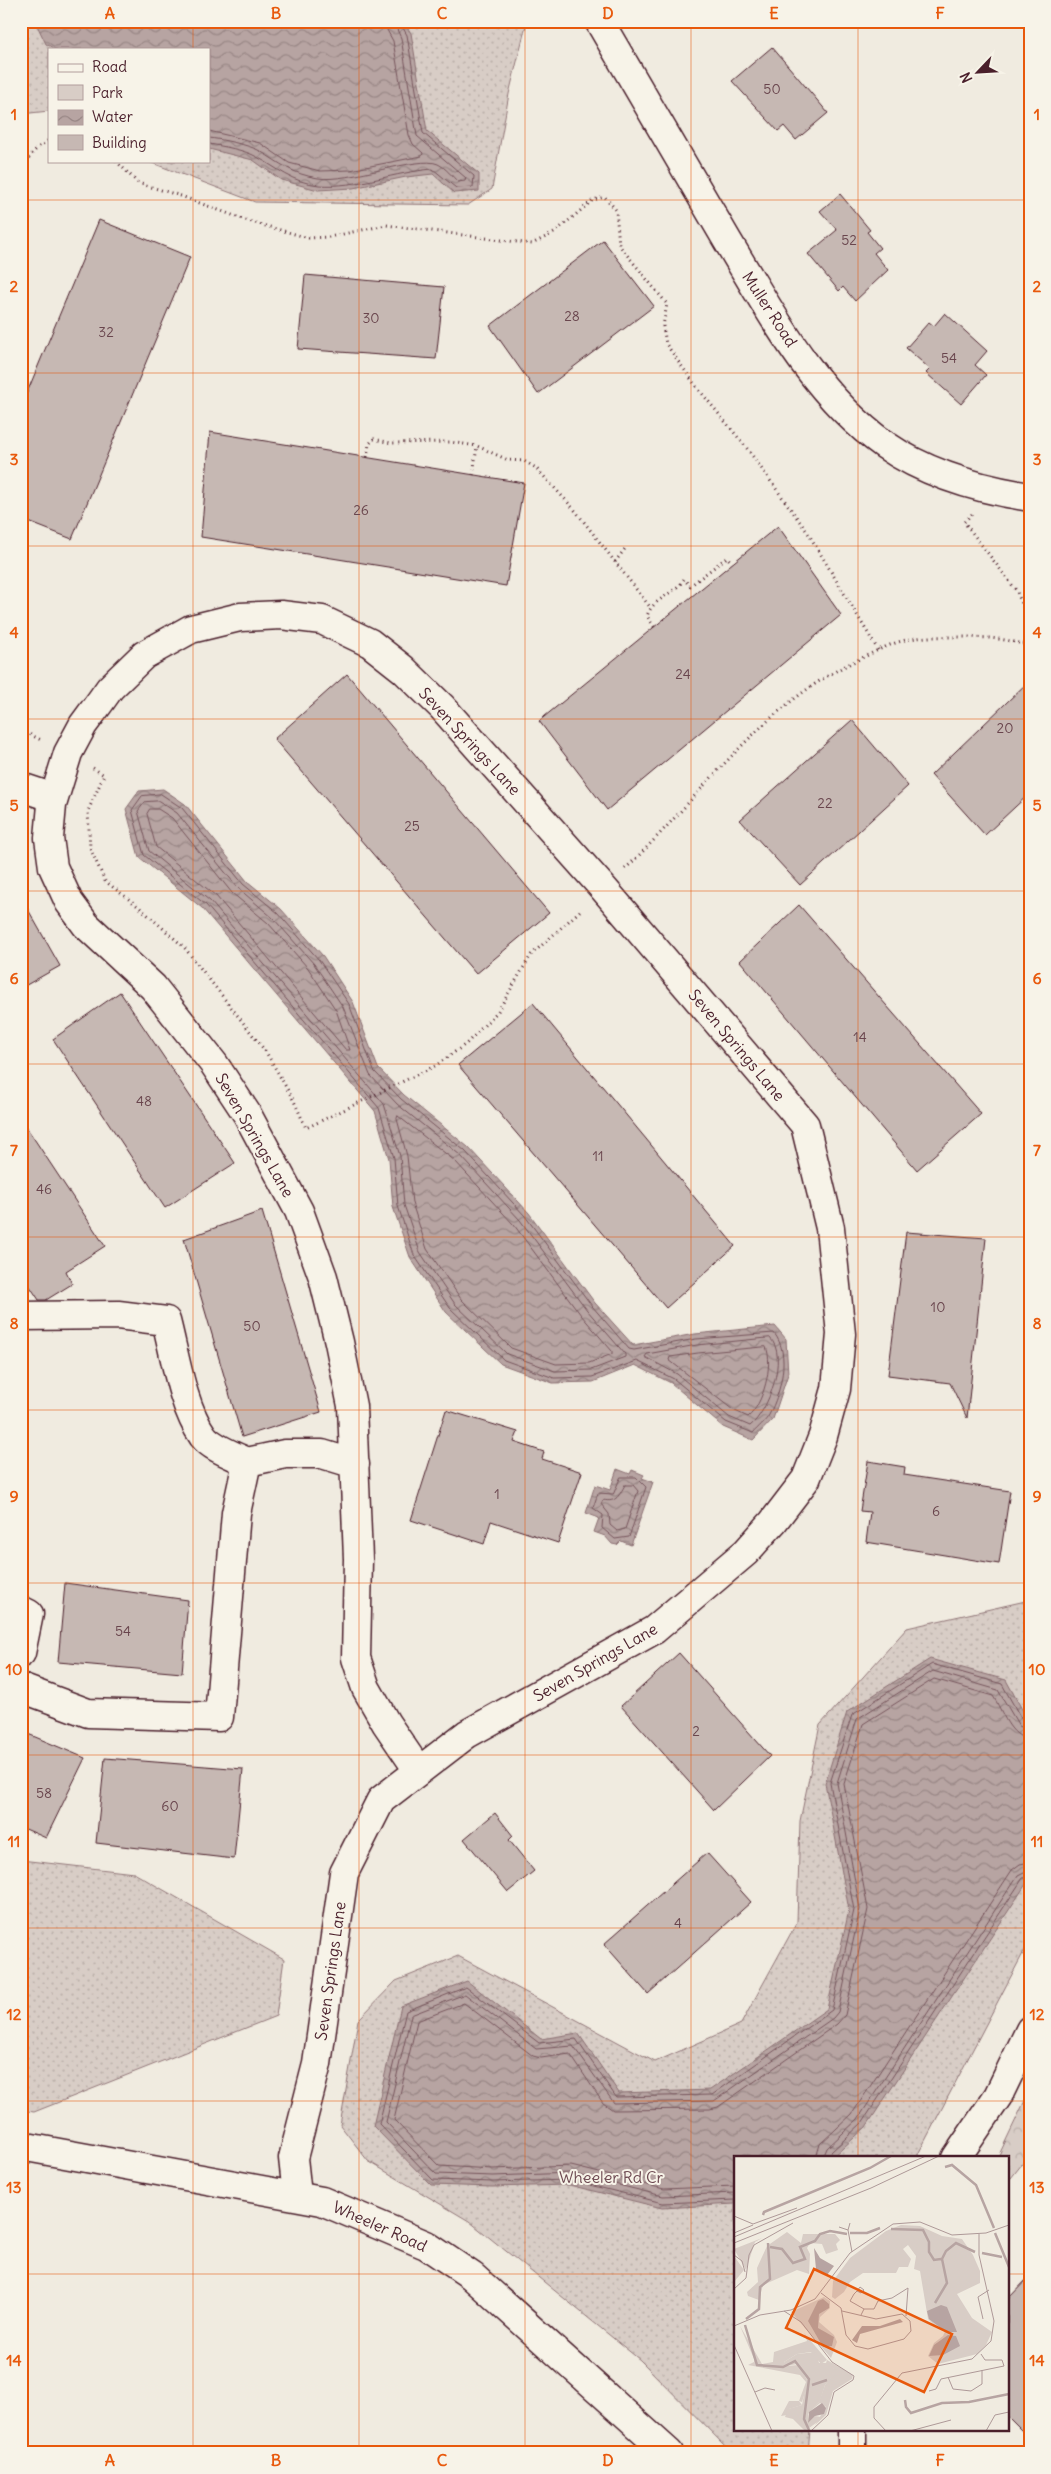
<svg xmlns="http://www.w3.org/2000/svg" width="1051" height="2474" font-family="Delius,sans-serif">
<defs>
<pattern id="green-dots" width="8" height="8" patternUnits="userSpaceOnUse" patternTransform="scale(1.25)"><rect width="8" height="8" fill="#d8cdc6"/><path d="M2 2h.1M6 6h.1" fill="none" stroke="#bbb0aa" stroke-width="1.8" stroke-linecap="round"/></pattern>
<pattern id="forest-crowns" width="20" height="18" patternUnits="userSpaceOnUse" patternTransform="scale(1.25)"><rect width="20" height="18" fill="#d8cdc6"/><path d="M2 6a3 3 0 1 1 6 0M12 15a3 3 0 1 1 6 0" fill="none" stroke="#bbb0aa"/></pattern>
<pattern id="water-waves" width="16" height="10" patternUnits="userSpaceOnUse" patternTransform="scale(1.25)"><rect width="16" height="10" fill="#b7a4a2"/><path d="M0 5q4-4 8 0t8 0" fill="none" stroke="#978584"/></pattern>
</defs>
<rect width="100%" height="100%" fill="#f0ebe0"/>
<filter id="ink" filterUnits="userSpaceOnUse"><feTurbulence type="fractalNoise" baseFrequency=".02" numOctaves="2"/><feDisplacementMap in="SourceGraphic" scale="10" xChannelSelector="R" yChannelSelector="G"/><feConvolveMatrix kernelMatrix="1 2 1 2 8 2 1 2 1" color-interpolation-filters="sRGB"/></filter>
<g filter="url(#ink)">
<path fill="url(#green-dots)" stroke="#917678" d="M 21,21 L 527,21 L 509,94 L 492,189 L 468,205 L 255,202 L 147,161 L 209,161 L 209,49 L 49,49 L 49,111 L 21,114 Z
M 1030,1600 L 1030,1940 L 916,2158 L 735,2158 L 735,2430 L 810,2430 L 808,2453 L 732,2453 L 640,2360 L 469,2221 L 368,2161 L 340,2125 L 358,2020 L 396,1981 L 458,1956 L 655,2062 L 741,2024 L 797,1922 L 800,1821 L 820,1725 L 907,1628 Z
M 21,1860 L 134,1873 L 284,1959 L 276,2016 L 34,2112 L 21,2110 Z"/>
<path fill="url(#forest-crowns)" stroke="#917678" d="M 1030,2090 L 1030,2154 L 1011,2178 L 1007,2177 L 1007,2158 L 998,2157 Z"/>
<path fill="url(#water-waves)" stroke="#8b6f72" d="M 35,21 L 403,21 L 411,33 L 427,131 L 479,174 L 479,191 L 454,193 L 433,174 L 406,177 L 353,188 L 318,190 L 281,180 L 253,160 L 209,149 L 209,49 L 55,49 L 46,44 Z
M 163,789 L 185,804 L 247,881 L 281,909 L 323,956 L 353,1002 L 378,1068 L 404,1095 L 468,1147 L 529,1213 L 595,1303 L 633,1345 L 695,1334 L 775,1326 L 786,1339 L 788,1374 L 773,1419 L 753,1440 L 723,1427 L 671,1383 L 635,1365 L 593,1382 L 553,1383 L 501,1364 L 446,1312 L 410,1257 L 393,1207 L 389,1159 L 375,1111 L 202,908 L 139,857 L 126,809 L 139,791 Z
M 617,1469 L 630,1474 L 632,1470 L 644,1475 L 642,1478 L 653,1482 L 631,1545 L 621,1541 L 617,1545 L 612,1544 L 605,1536 L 594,1532 L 599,1518 L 586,1513 L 595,1485 L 610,1490 Z
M 930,1659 L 1006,1680 L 1030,1724 L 1030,1878 L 866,2127 L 832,2158 L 735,2158 L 735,2204 L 662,2208 L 569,2185 L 492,2187 L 431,2185 L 373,2126 L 401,2006 L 467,1981 L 541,2039 L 578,2033 L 619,2093 L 710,2090 L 827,2009 L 849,1910 L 825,1783 L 847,1712 Z"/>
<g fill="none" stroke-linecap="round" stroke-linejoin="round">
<path stroke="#76545b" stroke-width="1" d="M 209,131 L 260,143 L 289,163 L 320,171 L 350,170 L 422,156 L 423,153 L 413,144 L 409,135 L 393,41 L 387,30 L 386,21
M 209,138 C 220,139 250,145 260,151 C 281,164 292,174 318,178 C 348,183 419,155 438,164 C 446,168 452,176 458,182 L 465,181 L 466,178 L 417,136 L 401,38 L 393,21
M 209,144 C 222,146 245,150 257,157 C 279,169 291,182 319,185 C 357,188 395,172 433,169 L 456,188 L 473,187 L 474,176 L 423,133 L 407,35 L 399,21
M 161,794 L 182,808 L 243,884 L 278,913 L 319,960 L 349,1004 L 374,1071 L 401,1099 L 465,1151 L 525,1216 L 592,1306 L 629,1349 L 634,1350 L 696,1339 L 774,1333 C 791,1354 781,1392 769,1415 C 766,1421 758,1427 753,1433 L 726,1422 L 674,1379 L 637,1361 L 592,1377 L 554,1378 L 504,1360 L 450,1308 L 414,1255 L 398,1206 L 394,1158 L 379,1108 L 206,905 L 144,855 L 132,810 L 142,796 Z
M 159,801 L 177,813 L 238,888 L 273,918 L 314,964 L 343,1007 L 370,1075 L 397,1104 L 460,1155 L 520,1220 L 587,1310 L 625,1354 L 625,1357 L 591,1370 L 555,1371 L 507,1354 L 455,1304 L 420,1252 L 404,1205 L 400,1156 L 384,1104 L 210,901 L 149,851 L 138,811 L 145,802 Z
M 150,809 L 158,809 L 172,818 L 232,893 L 268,923 L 308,968 L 336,1010 L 350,1050 L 346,1050 L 216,896 L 156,847 L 147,814 Z
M 398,1116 L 455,1161 L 514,1225 L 581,1315 L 612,1351 L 612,1354 L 589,1363 L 556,1364 L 511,1348 L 461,1299 L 427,1249 L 412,1203 L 407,1156 L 397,1119 Z
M 770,1338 C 789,1356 768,1412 750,1426 L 729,1417 L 677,1374 L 645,1357 L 647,1354 L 697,1345 Z
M 766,1347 C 774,1364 763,1405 748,1417 L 733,1410 L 669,1360 L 670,1357 L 698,1353 Z
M 621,1477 L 636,1477 L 646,1487 L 629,1537 L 615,1539 L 602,1528 L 603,1515 L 593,1508 L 598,1493 L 613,1494 Z
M 625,1485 L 633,1485 L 638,1491 L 625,1529 L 617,1531 L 610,1525 L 609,1514 L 601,1504 L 603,1500 C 617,1503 619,1495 625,1485 Z
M 816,2158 L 820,2144 L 852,2114 L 1012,1870 L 1020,1864 L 1030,1862
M 823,2158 L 827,2148 L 858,2119 L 1018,1875 L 1030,1869
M 829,2158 L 831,2152 L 862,2123 L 1023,1878 L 1030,1876
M 735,2186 L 664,2189 L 571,2166 L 493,2169 L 439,2166 L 394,2120 L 417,2021 L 464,2003 L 533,2056 L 541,2058 L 570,2054 L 603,2103 L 613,2110 L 710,2109 L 718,2107 L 837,2024 L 845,2015 L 868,1909 L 844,1784 L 863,1724 L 934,1679 L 993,1696 C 1003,1711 1009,1738 1030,1739
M 735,2193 L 663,2196 L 570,2173 L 493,2176 L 436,2174 L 386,2122 L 411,2015 L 465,1994 L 536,2049 L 573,2046 L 614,2103 L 714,2101 L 833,2018 L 838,2012 L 860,1909 L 837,1783 L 857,1719 L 933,1671 L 998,1690 L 1019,1726 L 1030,1731
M 735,2200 L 663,2203 L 569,2180 L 493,2182 L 433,2180 L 379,2124 L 406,2011 L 466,1987 L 539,2043 L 576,2039 L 616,2097 L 712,2095 L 832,2010 L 854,1910 L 830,1783 L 852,1715 L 932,1664 L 1002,1684 L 1023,1722 L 1030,1725"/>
</g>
<path fill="#c6b8b3" stroke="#4a1f2b" d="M 772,47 L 828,113 L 796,140 L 784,126 L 778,131 L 732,81 Z
M 840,194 L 870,230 L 867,232 L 880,248 L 874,253 L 888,270 L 855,301 L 843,287 L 839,291 L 808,254 L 837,230 L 820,211 Z
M 99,220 L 190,257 L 72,539 L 21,519 L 21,407 Z
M 603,240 L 654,306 L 538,394 L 490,326 Z
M 305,275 L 444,287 L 436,359 L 298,349 Z
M 945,313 L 987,351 L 975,365 L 986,375 L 961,404 L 926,373 L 930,369 L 906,348 L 929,322 L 934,326 Z
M 210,432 L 524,483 L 506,586 L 201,537 Z
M 778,526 L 841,615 L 607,810 L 539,721 Z
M 347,674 L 549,913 L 476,974 L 274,739 Z
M 1030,680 L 1030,793 L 985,835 L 931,775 Z
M 852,720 L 908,786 L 800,885 L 740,820 Z
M 21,897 L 60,966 L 21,988 Z
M 799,905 L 981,1114 L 917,1170 L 740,961 Z
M 120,992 L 235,1163 L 165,1208 L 53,1039 Z
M 533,1003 L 735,1246 L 666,1308 L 458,1065 Z
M 21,1119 L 105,1246 L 66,1271 L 72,1284 L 46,1300 L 39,1300 L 21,1273 Z
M 262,1211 L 321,1412 L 242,1437 L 184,1239 Z
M 906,1232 L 986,1238 L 967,1418 L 950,1383 L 888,1375 Z
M 446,1410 L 518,1432 L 514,1442 L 544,1452 L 542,1459 L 582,1472 L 558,1543 L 491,1521 L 484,1544 L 411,1520 Z
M 868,1461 L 905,1467 L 904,1475 L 1010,1491 L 999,1564 L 866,1542 L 870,1512 L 860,1511 Z
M 65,1583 L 188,1600 L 182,1673 L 58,1662 Z
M 679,1653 L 770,1756 L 714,1810 L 621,1706 Z
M 21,1731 L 85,1758 L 46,1838 L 21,1827 Z
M 105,1758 L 243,1769 L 234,1859 L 96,1843 Z
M 495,1813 L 513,1836 L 509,1840 L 534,1871 L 508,1892 L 464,1839 Z
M 707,1853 L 751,1902 L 648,1994 L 604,1944 Z
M 1030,2276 L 1030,2439 L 1007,2416 L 1007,2300 Z"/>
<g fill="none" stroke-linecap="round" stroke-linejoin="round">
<g stroke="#4a1f2b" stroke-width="31">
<path id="minor" d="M 21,787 L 54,798
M 21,1316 L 118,1315 L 166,1321 C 175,1355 182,1406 203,1436 C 212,1448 233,1455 247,1462
M 21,1610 L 29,1614 L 21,1653
M 21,1688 L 88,1713 L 219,1717 L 236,1513 L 247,1462 L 285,1454 L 322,1454 L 355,1464
M 956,2158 L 998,2096 L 1030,2030
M 297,2195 L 293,2158 L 317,2064 L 344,1873 L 381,1800 L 467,1734 L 654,1630 L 746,1552 L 773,1522 L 806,1479 L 823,1436 L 836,1389 L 841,1334 L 830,1228 L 805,1125 L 604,889 L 442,707 L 403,669 L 370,643 L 322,620 L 281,615 L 240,617 L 191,629 L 144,655 L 110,688 L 100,702 L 83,725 L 68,753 L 52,805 L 49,838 L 53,867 L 69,902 L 86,925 L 153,987 L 214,1064 L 247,1114 L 299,1211 L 323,1277 L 339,1342 L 352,1406 L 358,1559 L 356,1658 L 366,1688 L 386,1723 L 418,1770
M 852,2453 L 852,2430"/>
</g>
<g stroke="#4a1f2b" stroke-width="31">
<path id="tertiary" d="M 599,21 C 642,94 684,167 727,240 C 771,313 814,395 885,445 C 928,475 979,489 1030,497"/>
</g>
<g stroke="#4a1f2b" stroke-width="31">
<path id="secondary" d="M 21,2146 L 322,2201 L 426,2245 L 472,2276 L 669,2453"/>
</g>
<path stroke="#4a1f2b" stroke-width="3" stroke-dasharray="1 4" stroke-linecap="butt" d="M 116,161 L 138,183 L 181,196 L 248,221 L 309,238 L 329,237 L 386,225 L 532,244 L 554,233 L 593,200 L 605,197 L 616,210 L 619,245 L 667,304 L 663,326 L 666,344 L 696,386 L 746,447 L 808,533 L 878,650
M 21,212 C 23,178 17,159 49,140
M 21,277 L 24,301 L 21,346
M 367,457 L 369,444 L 374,439 L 391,443 L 450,442 L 477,446 L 508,460 L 524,461 L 536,468 L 574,509 L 650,607
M 473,475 L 477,446
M 972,514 L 964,522 L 1016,590 L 1030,623
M 615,562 L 627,546
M 654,627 L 647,616 C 653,598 674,595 684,579 L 690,586 L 727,557 L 732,563
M 21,730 L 43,741
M 93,768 L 104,775 L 88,811 L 90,848 L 105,881 L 139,907 L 184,947 L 266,1052 L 294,1101 L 306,1128 L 435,1066 L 466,1044 L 498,1011 L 531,955 L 582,909
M 625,869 C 702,796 763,701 864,657 C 878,650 894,642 910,639 C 927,636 945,637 963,637 C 986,637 1008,639 1030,646"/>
<use href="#minor" stroke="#f7f3e8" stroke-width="28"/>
<use href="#tertiary" stroke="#f7f3e8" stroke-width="28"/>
<use href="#secondary" stroke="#f7f3e8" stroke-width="28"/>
</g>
</g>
<path fill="none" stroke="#e8590c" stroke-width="1" stroke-opacity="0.55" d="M 193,21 L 193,49M 359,21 L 359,2453M 525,21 L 525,2453M 691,21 L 691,2453M 858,21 L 858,2158M 193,161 L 193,2453M 21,200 L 1030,200M 21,373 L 1030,373M 21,546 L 1030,546M 21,719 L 1030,719M 21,891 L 1030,891M 21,1064 L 1030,1064M 21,1237 L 1030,1237M 21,1410 L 1030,1410M 21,1583 L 1030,1583M 21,1755 L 1030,1755M 21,1928 L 1030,1928M 21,2101 L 1030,2101M 21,2274 L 735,2274M 1007,2274 L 1030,2274M 858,2430 L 858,2453"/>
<g text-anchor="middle" stroke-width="4" stroke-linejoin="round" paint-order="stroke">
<g font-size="14" fill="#69454d">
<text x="772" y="94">50</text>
<text x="849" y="245">52</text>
<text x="572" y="321">28</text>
<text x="371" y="323">30</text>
<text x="106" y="337">32</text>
<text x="949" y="363">54</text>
<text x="361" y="515">26</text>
<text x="683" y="679">24</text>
<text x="1005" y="733">20</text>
<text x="825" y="808">22</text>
<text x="412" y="831">25</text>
<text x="860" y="1042">14</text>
<text x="144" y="1106">48</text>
<text x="598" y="1161">11</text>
<text x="44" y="1194">46</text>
<text x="938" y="1312">10</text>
<text x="252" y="1331">50</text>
<text x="497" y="1499">1</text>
<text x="936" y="1516">6</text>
<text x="123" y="1636">54</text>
<text x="696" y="1736">2</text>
<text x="44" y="1798">58</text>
<text x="170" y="1811">60</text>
<text x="678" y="1928">4</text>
</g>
<g font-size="16" fill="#4a1f2b" stroke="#f7f3e8">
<text transform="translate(770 309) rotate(57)" y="6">Muller Road</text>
<text transform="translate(470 741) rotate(47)" y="6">Seven Springs Lane</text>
<text transform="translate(737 1045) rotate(50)" y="6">Seven Springs Lane</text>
<text transform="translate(255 1135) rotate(60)" y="6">Seven Springs Lane</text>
<text transform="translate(595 1662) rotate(-30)" y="6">Seven Springs Lane</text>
<text transform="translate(330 1971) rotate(-82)" y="6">Seven Springs Lane</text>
<text transform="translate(380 2226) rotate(24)" y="6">Wheeler Road</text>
</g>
<g font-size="16" fill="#6e4a52" stroke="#f7f3e8">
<text x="611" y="2183">Wheeler Rd Cr</text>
</g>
</g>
<g transform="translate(734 2156)">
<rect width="275" height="275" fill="#f0ebe0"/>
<path d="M 167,69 L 186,70 L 208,80 L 228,83 L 239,99 L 246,115 L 246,127 L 223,138 L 238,162 L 258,176 L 252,189 L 243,198 L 204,208 L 194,200 L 200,187 L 209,180 L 212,173 L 200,169 L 194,163 L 186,115 L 180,113 L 182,100 L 174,89 L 169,93 L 177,103 L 174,111 L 165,111 L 162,117 L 129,117 L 116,126 L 110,136 L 101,143 L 98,141 L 99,125 L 116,102 L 152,75 ZM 28,82 L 21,86 L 9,123 L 12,114 L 0,93 ZM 0,100 L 10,114 L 0,126 ZM 90,141 L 96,145 L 96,152 L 86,161 L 85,166 L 100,179 L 103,186 L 97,202 L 57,156 ZM 93,204 L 119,219 L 118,223 L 99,235 L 92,259 L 81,269 L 92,251 L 86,247 L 75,256 L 85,246 L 91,229 L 99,219 L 100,213 L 92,207 ZM 55,245 L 65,245 L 68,249 L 55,253 L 53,259 L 47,260 Z" fill="#d8cdc6"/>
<path d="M 6,170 L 28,208 L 39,206 L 40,196 L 73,185 L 70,177 L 93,204 L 87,208 L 77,196 L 63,198 L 50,206 L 53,210 L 65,209 L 73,224 L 73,230 L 68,246 L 65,245 L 72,226 L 66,219 L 14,209 L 20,206 L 20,203 Z" fill="#d8cdc6"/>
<path d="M 53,76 L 67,87 L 69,78 L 101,78 L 106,84 L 102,88 L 104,94 L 92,98 L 88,88 L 76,87 L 73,92 L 76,98 L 75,118 L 63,114 L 29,129 L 25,144 L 14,140 L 13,136 L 24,126 L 23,112 L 33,90 ZM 82,196 L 85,207 L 95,207 L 103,216 L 91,229 L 86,245 L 74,258 L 74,267 L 81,260 L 87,261 L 86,264 L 71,275 L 59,263 L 51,261 L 54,253 L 68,249 L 73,224 L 63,208 L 52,210 L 50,206 L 63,198 Z" fill="#d8cdc6"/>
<path d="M 80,92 L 86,102 L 100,110 L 93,119 L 82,113 ZM 89,143 L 95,148 L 95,152 L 85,158 L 84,172 L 100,181 L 98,190 L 89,191 L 74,165 L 84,145 ZM 207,149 L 213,151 L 223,176 L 212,176 L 195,163 L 193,155 ZM 166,163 L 169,166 L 126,178 L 123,187 L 118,184 L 128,170 L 146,170 ZM 214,179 L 222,180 L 226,190 L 209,199 L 195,200 L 200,189 ZM 88,247 L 92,252 L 90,258 L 81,260 L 74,267 L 75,256 Z" fill="#b7a4a2"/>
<path fill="none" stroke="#b7a4a2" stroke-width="2.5" d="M 211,11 L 218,9 L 242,29 L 260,72M 29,59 L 30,56 L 136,12 L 157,0M 157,73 L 189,74 L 195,86 L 195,96 L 200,104 L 207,103M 116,77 L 133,77 L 146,72M 261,77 L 275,111M 36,91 L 48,93 L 59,107 L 71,103 L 66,91 L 81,85 L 86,78 L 96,75 L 113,78M 248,97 L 268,101M 201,147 L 213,127 L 208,103 L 212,95 L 222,87 L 241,96M 12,163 L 25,153 L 26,131 L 36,123 L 34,87M 11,169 L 23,209 L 49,211 L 61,205 L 75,223 L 70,263 L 75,274M 78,229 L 93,224M 171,244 L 172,251 L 177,257 L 208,247 L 235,246 L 275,238"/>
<path fill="none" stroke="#ae9998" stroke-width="1" d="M 0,60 L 19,68 L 63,52M 105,71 L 114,74 L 116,67M 114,74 L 118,96M 0,77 L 19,69M 0,81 L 192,0M 0,87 L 137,32 L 205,0M 0,99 L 8,105 L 11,116M 0,133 L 12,122 L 15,99 L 20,89 L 59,67M 123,135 L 127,137 L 130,134 L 126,131 L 123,135 L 120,138 L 116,145 L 130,153 L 127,159M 87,137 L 107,152 L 112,179 L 121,190 L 134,193 L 170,183 L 177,175 L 176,165 L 168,158 L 142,163 L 108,155M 130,153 L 140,153 L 144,145 L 158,142 L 174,132 L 172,160M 50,155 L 67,166 L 98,206 L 120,220 L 119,224 L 100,236 L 94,259 L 77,275M 249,163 L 244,141 L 255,134M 0,170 L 26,159 L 57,154 L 81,143 L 116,97 L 159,68 L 186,66 L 218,79 L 252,77 L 275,69M 0,189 L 38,275M 214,221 L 219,233 L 237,235 L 248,228 L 248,214M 195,235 L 202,233 L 207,223 L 270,210 L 268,204 L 251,204 L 247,198M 21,236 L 31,232 L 41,234M 152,275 L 140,262 L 140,251 L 168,217 L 238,203 L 257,185 L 260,165 L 245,99 L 245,78M 176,275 L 217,264M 252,275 L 261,259 L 275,256"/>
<path fill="#e8590c" fill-opacity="0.15" stroke="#e8590c" stroke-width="2.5" d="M 80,113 L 218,178 L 190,236 L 52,172 Z"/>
<rect width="275" height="275" fill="none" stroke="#4a1f2b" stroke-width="2.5"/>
</g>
<rect width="1051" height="2474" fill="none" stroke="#f7f3e8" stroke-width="55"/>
<rect x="48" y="48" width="162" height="115" fill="#f7f3e8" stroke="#b29e9c"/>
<rect x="58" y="64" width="25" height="8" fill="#f7f3e8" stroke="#b29e9c"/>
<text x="92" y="72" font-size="15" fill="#4a1f2b">Road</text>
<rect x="58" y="85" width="25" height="15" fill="#d8cdc6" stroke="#b29e9c"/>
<text x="92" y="98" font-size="15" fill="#4a1f2b">Park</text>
<rect x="58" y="110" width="25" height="15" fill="url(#water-waves)" stroke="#b29e9c"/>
<text x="92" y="122" font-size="15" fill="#4a1f2b">Water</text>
<rect x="58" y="135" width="25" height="15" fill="#c6b8b3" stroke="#b29e9c"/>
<text x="92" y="148" font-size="15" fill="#4a1f2b">Building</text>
<g transform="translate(978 72) rotate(245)" stroke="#f7f3e8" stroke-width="4" paint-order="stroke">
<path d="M0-4L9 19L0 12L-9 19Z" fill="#4a1f2b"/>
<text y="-8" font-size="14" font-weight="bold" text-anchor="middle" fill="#4a1f2b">N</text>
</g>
<rect x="28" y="28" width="996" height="2418" fill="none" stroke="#e8590c" stroke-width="2"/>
<g font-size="16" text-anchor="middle" font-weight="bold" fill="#e8590c">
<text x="110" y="19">A</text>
<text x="276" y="19">B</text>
<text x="442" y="19">C</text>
<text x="608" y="19">D</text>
<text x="774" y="19">E</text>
<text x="940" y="19">F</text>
<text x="14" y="120">1</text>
<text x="1037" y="120">1</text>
<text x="14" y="292">2</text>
<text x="1037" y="292">2</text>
<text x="14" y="465">3</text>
<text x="1037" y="465">3</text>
<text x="14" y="638">4</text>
<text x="1037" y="638">4</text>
<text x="14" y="811">5</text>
<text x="1037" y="811">5</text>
<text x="14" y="984">6</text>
<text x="1037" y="984">6</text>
<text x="14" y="1156">7</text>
<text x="1037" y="1156">7</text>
<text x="14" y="1329">8</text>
<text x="1037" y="1329">8</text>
<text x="14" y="1502">9</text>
<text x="1037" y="1502">9</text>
<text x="14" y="1675">10</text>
<text x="1037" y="1675">10</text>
<text x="14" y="1847">11</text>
<text x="1037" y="1847">11</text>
<text x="14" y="2020">12</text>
<text x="1037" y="2020">12</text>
<text x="14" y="2193">13</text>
<text x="1037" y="2193">13</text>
<text x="14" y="2366">14</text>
<text x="1037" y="2366">14</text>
<text x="110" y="2466">A</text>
<text x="276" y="2466">B</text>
<text x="442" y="2466">C</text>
<text x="608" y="2466">D</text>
<text x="774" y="2466">E</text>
<text x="940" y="2466">F</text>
</g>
</svg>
